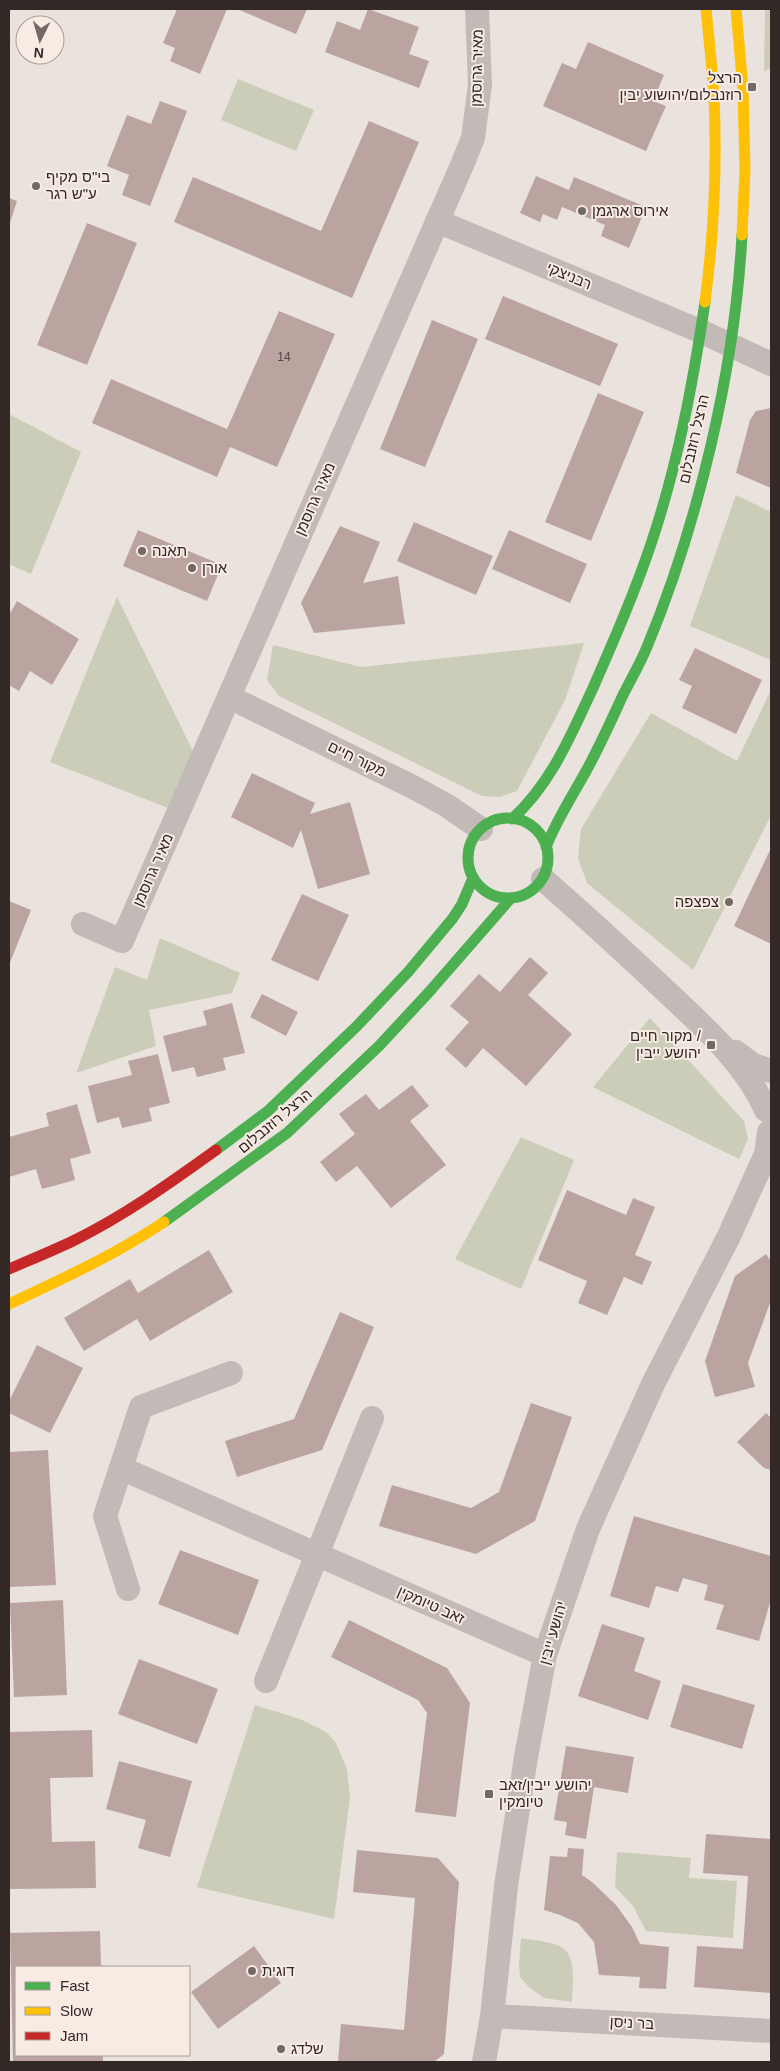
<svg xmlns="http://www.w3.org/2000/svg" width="780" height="2071" font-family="Arial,Heebo,sans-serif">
<rect width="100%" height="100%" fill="#e9e2dd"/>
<path fill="#cccdb8" d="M 765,9 L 771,9 L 771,68 L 764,71 Z
M 238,79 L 314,110 L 296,151 L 221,120 Z
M 9,414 L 81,452 L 31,574 L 9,564 Z
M 736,495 L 771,512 L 771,660 L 690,626 Z
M 117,597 L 194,753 L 171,809 L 50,762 Z
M 584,643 L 565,700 L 517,791 L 500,797 L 482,796 L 279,696 L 267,680 L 273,645 L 361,667 Z
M 771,690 L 771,815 L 693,970 L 587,883 L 578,858 L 581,829 L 651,713 L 737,761 Z
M 160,938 L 240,973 L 232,993 L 149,1010 L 156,1046 L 76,1073 L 115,967 L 147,980 Z
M 650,1018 L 744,1121 L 748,1139 L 739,1159 L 593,1087 Z
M 521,1137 L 574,1160 L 521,1289 L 455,1259 Z
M 255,1705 L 300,1719 L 326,1732 L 336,1743 L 347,1769 L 350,1798 L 334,1919 L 197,1887 Z
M 617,1852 L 691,1858 L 689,1878 L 737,1881 L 733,1938 L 646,1931 L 633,1906 L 615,1887 Z
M 521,1938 C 532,1940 546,1941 557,1945 C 579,1953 572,1984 572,2002 L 544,1998 L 529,1987 L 520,1977 L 519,1965 Z"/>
<path fill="#bba4a0" d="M 177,9 L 227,9 L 200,74 L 170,61 L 175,48 L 163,43 Z
M 237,9 L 307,9 L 296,34 Z
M 368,9 L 419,27 L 409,54 L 429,61 L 419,88 L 325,52 L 337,21 L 360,30 Z
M 588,42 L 664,75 L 653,101 L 666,106 L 646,151 L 543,106 L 562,63 L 576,69 Z
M 160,101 L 187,111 L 150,206 L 122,195 L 129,175 L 107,166 L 127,115 L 151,124 Z
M 369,121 L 419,142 L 352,298 L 174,222 L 193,177 L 321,231 Z
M 536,176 L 569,190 L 574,177 L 646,207 L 629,248 L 601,236 L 605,225 L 562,207 L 557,220 L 543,214 L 540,222 L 520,213 Z
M 9,198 L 17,201 L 9,226 Z
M 87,223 L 137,243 L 87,365 L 37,345 Z
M 503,296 L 618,344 L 600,386 L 485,339 Z
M 279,311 L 335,334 L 277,467 L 230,447 L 217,477 L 92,423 L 111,379 L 227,429 Z
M 432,320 L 478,339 L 425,467 L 380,449 Z
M 598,393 L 644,412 L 591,541 L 545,522 Z
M 771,408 L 771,488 L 736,473 L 750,420 L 756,411 Z
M 414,522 L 493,556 L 476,595 L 397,561 Z
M 340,526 L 380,542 L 363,583 L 398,576 L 405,624 L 314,633 L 301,603 Z
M 138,530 L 222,565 L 207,601 L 123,566 Z
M 509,530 L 587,564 L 570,603 L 492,569 Z
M 17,601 L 79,639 L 52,685 L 30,671 L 19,691 L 9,685 L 9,615 Z
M 695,648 L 762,680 L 736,734 L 682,708 L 692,686 L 679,680 Z
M 252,773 L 315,803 L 310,814 L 350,802 L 370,874 L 318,889 L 301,830 L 293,848 L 231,817 Z
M 771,848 L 771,944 L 734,926 Z
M 302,894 L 349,915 L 318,981 L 271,960 Z
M 9,901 L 31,910 L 9,965 Z
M 530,957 L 548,973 L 528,995 L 572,1034 L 526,1086 L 483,1048 L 466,1068 L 445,1049 L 469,1022 L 450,1006 L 479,974 L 500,992 Z
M 262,994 L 298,1012 L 286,1036 L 250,1017 Z
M 232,1003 L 245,1053 L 223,1058 L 226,1070 L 197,1077 L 194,1067 L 172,1072 L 163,1036 L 207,1025 L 203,1011 Z
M 158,1054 L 170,1103 L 149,1108 L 152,1121 L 122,1128 L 119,1117 L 97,1123 L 88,1086 L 132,1075 L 128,1061 Z
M 412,1085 L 429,1106 L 410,1121 L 446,1165 L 391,1208 L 357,1166 L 336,1182 L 320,1162 L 355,1134 L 339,1114 L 366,1094 L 379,1110 Z
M 77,1104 L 91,1153 L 70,1159 L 75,1180 L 42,1189 L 36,1169 L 9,1177 L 9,1137 L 49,1126 L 46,1113 Z
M 567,1190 L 626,1215 L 633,1198 L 655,1207 L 635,1255 L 652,1262 L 642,1285 L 624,1277 L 607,1315 L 578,1303 L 587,1281 L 538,1260 Z
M 209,1250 L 233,1292 L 150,1341 L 137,1319 L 84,1351 L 64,1318 L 130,1279 L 138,1293 Z
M 766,1254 L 771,1261 L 771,1300 L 748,1363 L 755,1387 L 715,1397 L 705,1361 L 735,1276 Z
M 340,1312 L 374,1327 L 322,1450 L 237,1477 L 225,1441 L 294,1419 Z
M 37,1345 L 83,1368 L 50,1433 L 9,1413 L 9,1401 Z
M 531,1403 L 572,1417 L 535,1521 L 476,1554 L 379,1526 L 392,1485 L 471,1508 L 499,1492 Z
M 766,1413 L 771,1418 L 771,1470 L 764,1468 L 737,1442 Z
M 48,1450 L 56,1585 L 9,1587 L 9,1452 Z
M 634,1516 L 771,1556 L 771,1599 L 759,1641 L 716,1629 L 724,1605 L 704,1600 L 708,1585 L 683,1578 L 678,1592 L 656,1586 L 649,1608 L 610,1596 Z
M 180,1550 L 259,1580 L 238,1635 L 158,1604 Z
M 63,1600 L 67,1695 L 14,1697 L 10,1603 Z
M 349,1620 L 447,1668 L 470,1703 L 456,1817 L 415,1812 L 427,1713 L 418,1700 L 331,1657 Z
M 602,1624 L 645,1638 L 634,1671 L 661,1681 L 648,1720 L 578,1696 Z
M 139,1659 L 218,1689 L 197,1744 L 118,1714 Z
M 683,1684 L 755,1705 L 742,1749 L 670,1727 Z
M 92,1730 L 93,1777 L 50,1778 L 52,1842 L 95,1841 L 96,1888 L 9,1889 L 9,1732 Z
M 566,1746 L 634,1757 L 628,1793 L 594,1787 L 586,1839 L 565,1835 L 567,1822 L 554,1820 Z
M 119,1761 L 192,1781 L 170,1857 L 138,1848 L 146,1820 L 106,1809 Z
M 706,1834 L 771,1839 L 771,1993 L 694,1987 L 697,1946 L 743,1949 L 748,1876 L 703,1873 Z
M 568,1848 L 584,1849 L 582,1875 L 592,1882 L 616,1905 L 632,1927 L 640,1944 L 669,1947 L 666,1989 L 639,1988 L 640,1977 L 599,1975 L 594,1942 L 578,1923 L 560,1915 L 544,1910 L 550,1856 L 567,1857 Z
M 357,1850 L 438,1858 L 459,1882 L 444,2054 L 434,2062 L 338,2062 L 341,2024 L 404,2030 L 415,1898 L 353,1892 Z
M 100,1931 L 101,1967 L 16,1967 L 16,2055 L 103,2055 L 103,2062 L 13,2062 L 10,1933 Z
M 254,1946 L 281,1983 L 218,2029 L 191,1992 Z"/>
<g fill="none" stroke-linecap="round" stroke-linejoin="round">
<path stroke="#c2bab6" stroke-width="24" d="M 437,221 L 700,331 L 771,364
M 229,697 L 413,787 L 446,805 L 481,829
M 543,879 C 585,916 628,955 669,994 C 705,1028 746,1064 766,1110
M 83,924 L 122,941 L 462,165 L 473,138 L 480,85 L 477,9
M 736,1052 L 753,1065 L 771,1071
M 121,1468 L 545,1655
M 128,1589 L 105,1516 L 141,1407 L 231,1373
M 266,1681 L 372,1418
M 492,2016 L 771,2031
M 484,2062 L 492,2016 L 506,1886 L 526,1757 L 545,1655 L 588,1529 L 653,1384 L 729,1236 L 766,1154 L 769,1132"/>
<path stroke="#4caf50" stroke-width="11" d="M468 858a40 40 0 1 1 80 0a40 40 0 1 1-80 0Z
M 512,819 C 551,784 571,735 593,688 C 614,640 635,592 652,541 C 678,463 693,383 705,302
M 546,847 C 556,821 571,798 585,773 C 599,748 611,721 623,695 C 631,679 640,664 647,647 C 698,524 735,369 742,235
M 216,1150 L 268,1111 L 357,1026 L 408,972 L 453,918 L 462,904 L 473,878
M 164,1222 L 287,1133 L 379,1046 L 430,991 L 511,898"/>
<path stroke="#ffc107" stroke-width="11" d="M 736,9 L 743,89 L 745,170 L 742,235
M 705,302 C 714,234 717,165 714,96 C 712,67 709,38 706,9
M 9,1304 C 62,1279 115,1255 164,1222"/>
<path stroke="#c62828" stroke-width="11" d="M 9,1269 C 30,1260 52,1251 73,1241 C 124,1216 170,1183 216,1150"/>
</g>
<g fill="#726966" stroke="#f7ebe3" stroke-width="2">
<rect x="747" y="82" width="10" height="10" rx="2.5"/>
<circle cx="36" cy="186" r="5"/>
<circle cx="582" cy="211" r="5"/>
<circle cx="142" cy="551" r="5"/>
<circle cx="192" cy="568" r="5"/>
<circle cx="729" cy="902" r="5"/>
<rect x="706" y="1040" width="10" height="10" rx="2.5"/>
<rect x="484" y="1789" width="10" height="10" rx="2.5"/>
<circle cx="252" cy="1971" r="5"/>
<circle cx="281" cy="2049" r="5"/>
</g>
<g text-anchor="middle" stroke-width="4" stroke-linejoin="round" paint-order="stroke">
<g font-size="12" fill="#544744">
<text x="284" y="361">14</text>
</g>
<g font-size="15" fill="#322826" stroke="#f7ebe3">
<text transform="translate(477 68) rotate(-89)" y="5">מאיר גרוסמן</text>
<text transform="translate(569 276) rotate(23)" y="5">רבניצקי</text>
<text transform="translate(694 439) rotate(-77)" y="5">הרצל רוזנבלום</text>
<text transform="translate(315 499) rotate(-66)" y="5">מאיר גרוסמן</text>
<text transform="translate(357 759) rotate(26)" y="5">מקור חיים</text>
<text transform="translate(153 870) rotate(-66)" y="5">מאיר גרוסמן</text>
<text transform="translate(275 1121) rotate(-40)" y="5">הרצל רוזנבלום</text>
<text transform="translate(431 1605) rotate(24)" y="5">זאב טיומקין</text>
<text transform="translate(553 1633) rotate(-74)" y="5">יהושע ייבין</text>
<text transform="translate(632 2023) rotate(3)" y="5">בר ניסן</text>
</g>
<g font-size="15" fill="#322826" stroke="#f7ebe3" text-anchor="start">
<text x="742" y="83" text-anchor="end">הרצל<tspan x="742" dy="17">רוזנבלום/יהושוע יבין</tspan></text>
<text x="46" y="182">בי"ס מקיף<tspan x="46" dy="17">ע"ש רגר</tspan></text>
<text x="592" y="216">אירוס ארגמן</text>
<text x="152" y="556">תאנה</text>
<text x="202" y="573">אורן</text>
<text x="719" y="907" text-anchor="end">צפצפה</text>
<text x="701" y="1041" text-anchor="end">מקור חיים /<tspan x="701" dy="17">יהושע ייבין</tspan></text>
<text x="499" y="1790">יהושע ייבין/זאב<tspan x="499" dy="17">טיומקין</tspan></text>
<text x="262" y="1976">דוגית</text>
<text x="291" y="2054">שלדג</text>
</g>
</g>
<rect width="780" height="2071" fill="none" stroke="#322826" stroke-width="20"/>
<rect x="15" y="1966" width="175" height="90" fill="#f7ebe3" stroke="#a89d97"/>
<rect x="25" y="1982" width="25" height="8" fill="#4caf50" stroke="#a89d97"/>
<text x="60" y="1991" font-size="15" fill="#322826">Fast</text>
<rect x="25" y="2007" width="25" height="8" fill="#ffc107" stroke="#a89d97"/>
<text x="60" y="2016" font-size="15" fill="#322826">Slow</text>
<rect x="25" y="2032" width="25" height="8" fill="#c62828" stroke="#a89d97"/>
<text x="60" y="2041" font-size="15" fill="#322826">Jam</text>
<g transform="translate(40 40) rotate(185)"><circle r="24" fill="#f7ebe3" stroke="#a89d97"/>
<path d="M0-4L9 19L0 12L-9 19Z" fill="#726966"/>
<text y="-8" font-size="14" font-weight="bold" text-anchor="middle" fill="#322826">N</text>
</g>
</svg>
